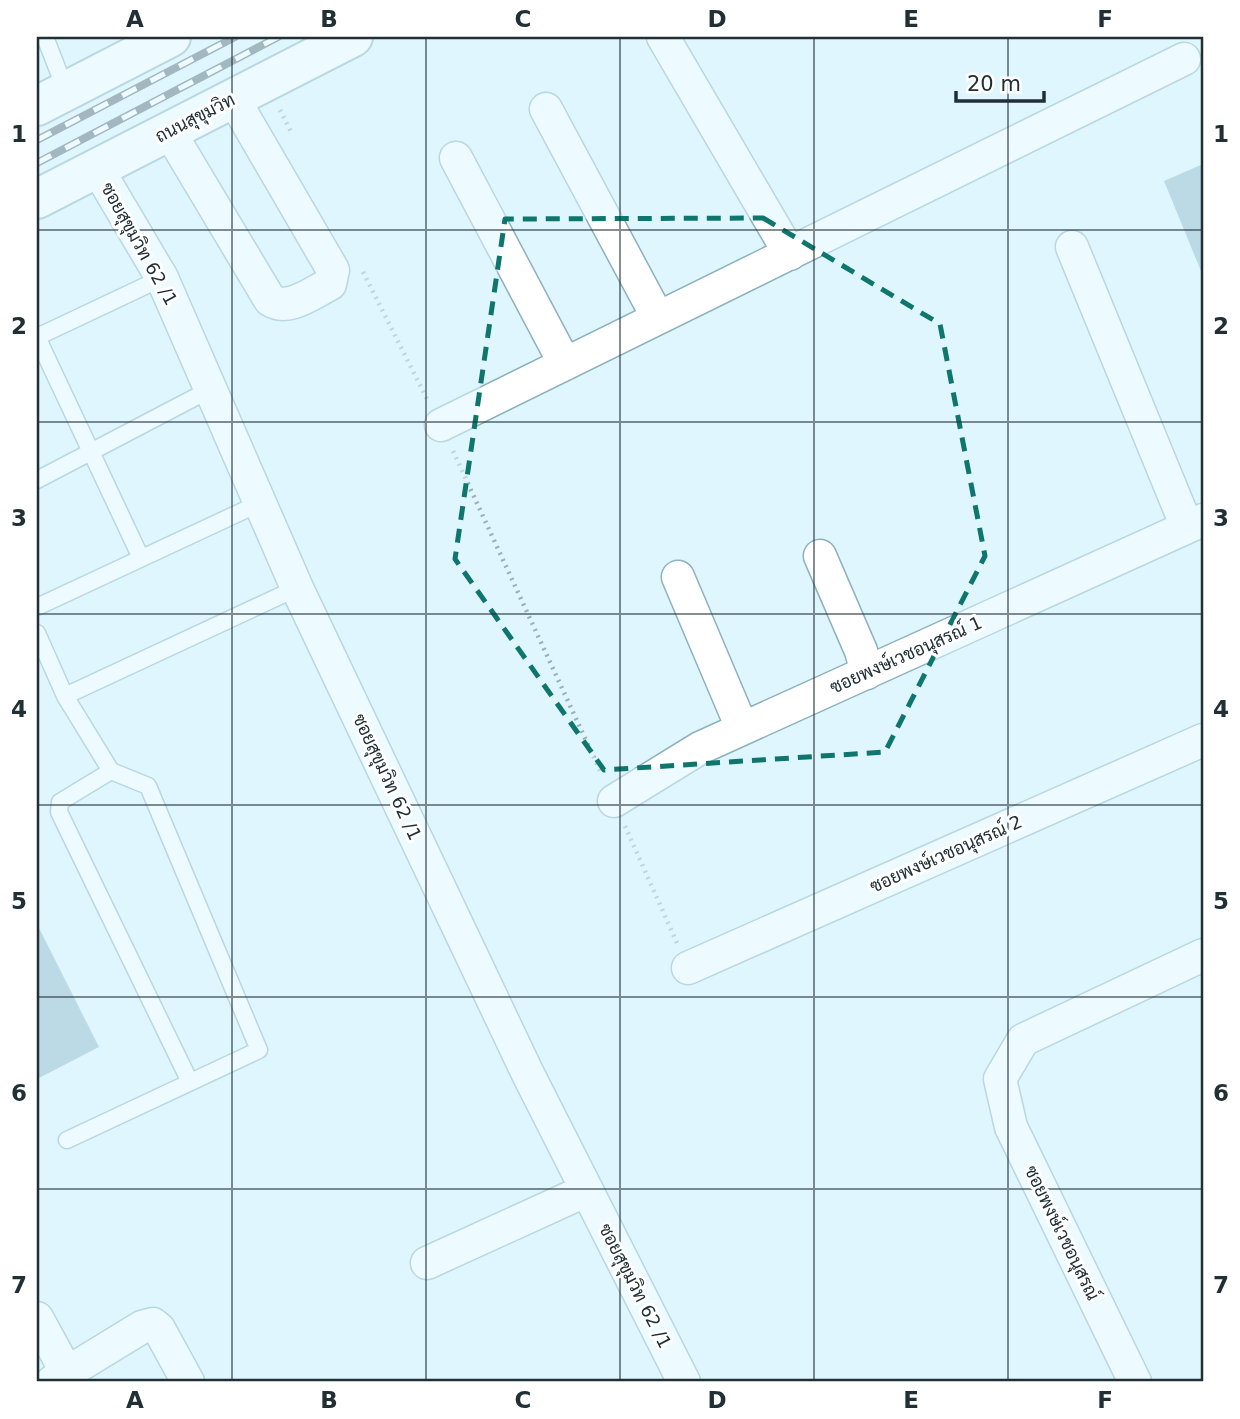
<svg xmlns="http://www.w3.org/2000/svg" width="1240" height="1419" font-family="'DejaVu Sans',Sarabun,sans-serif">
<rect width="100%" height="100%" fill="#dff6ff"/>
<path fill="#93b9c6" d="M 1203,164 L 1203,276 L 1164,181 Z
M 37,924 L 99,1047 L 37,1079 Z"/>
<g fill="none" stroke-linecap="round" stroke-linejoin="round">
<g stroke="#8cb2bf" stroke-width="19">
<path id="lane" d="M 45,37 L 66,91
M 37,337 L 141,558
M 37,337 L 162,278
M 37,480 L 211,389
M 37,607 L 260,503
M 37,633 L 65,696 L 297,588
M 65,696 L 111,771 L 148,786 L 259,1050 L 67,1140
M 111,771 L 60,802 L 59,812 L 190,1082"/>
</g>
<g stroke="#8cb2bf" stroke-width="35">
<path id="street" d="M 663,37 L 790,254
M 546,109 L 658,318
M 169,131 L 270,300 C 288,312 312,293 330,284 L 333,270 L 233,98
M 456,158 L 565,364
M 97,168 L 162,278 L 297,588 L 528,1074 L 684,1382
M 1072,247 L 1187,527
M 441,425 L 1184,59
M 820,556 L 861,651 L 867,673
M 678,577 L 742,728
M 614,801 L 700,748 L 1203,520
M 688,968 L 1203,740
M 427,1263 L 587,1190
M 37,1318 L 67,1373
M 52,1382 L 142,1327 L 153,1324 L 159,1329 L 188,1382
M 1135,1382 L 1011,1127 L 1000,1079 L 1023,1040 L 1203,955"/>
</g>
<g stroke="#8cb2bf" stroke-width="42">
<path id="primary" d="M 37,106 L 171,37
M 37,199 L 353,37"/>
</g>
<path stroke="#9bafb7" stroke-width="4.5" stroke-dasharray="2 5" stroke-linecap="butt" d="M 280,110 L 292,134
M 363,272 L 427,399
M 453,451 L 601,773
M 625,826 L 677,943"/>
<use href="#lane" stroke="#fff" stroke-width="16"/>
<use href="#street" stroke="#fff" stroke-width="32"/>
<use href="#primary" stroke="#fff" stroke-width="38"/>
<g stroke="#596b71" stroke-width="8">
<path id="rail" d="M 37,140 L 235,37
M 37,163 L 278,37"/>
</g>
<use href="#rail" stroke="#fff" stroke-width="5" stroke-dasharray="16" stroke-linecap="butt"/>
</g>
<path d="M0 0H1240V1419H0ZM 763,218 L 940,324 L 985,556 L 885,752 L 604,770 L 455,559 L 505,219 Z" fill="#dff6ff" fill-opacity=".55" fill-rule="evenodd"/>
<path fill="none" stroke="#0f766e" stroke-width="5" stroke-dasharray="14 9" stroke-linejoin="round" d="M 763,218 L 940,324 L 985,556 L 885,752 L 604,770 L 455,559 L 505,219 Z"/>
<path fill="none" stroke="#213035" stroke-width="2" stroke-opacity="0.55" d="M 232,37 L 232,1382M 426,37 L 426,1382M 620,37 L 620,1382M 814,37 L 814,1382M 1008,37 L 1008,1382M 37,230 L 1203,230M 37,422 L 1203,422M 37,614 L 1203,614M 37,805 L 1203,805M 37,997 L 1203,997M 37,1189 L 1203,1189"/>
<g text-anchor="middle" stroke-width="6" stroke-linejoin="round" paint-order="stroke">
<g font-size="18" fill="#213035" stroke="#fff">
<text transform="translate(195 118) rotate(-27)" y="6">ถนนสุขุมวิท</text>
<text transform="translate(139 244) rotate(61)" y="6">ซอยสุขุมวิท 62 /1</text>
<text transform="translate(906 655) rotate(-24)" y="6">ซอยพงษ์เวชอนุสรณ์ 1</text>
<text transform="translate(387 777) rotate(65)" y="6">ซอยสุขุมวิท 62 /1</text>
<text transform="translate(946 854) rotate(-24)" y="6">ซอยพงษ์เวชอนุสรณ์ 2</text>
<text transform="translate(1062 1233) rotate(64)" y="6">ซอยพงษ์เวชอนุสรณ์</text>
<text transform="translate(635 1286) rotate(63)" y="6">ซอยสุขุมวิท 62 /1</text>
</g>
</g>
<rect width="1240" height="1419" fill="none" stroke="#ffffff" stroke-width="77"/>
<path d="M956 91v10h88v-10" fill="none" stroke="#213035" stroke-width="3.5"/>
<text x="967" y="91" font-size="21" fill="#213035" stroke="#ffffff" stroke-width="5" paint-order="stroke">20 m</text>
<rect x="38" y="38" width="1164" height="1342" fill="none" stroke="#213035" stroke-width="2.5"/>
<g font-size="23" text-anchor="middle" font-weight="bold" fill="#213035">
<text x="135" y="27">A</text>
<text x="329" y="27">B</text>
<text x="523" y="27">C</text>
<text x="717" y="27">D</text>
<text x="911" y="27">E</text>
<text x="1105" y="27">F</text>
<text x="19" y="142">1</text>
<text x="1221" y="142">1</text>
<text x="19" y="334">2</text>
<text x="1221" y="334">2</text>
<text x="19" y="526">3</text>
<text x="1221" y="526">3</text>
<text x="19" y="717">4</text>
<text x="1221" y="717">4</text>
<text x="19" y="909">5</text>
<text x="1221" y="909">5</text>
<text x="19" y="1101">6</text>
<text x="1221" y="1101">6</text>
<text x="19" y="1293">7</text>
<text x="1221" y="1293">7</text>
<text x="135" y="1408">A</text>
<text x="329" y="1408">B</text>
<text x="523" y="1408">C</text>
<text x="717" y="1408">D</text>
<text x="911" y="1408">E</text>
<text x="1105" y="1408">F</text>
</g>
</svg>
